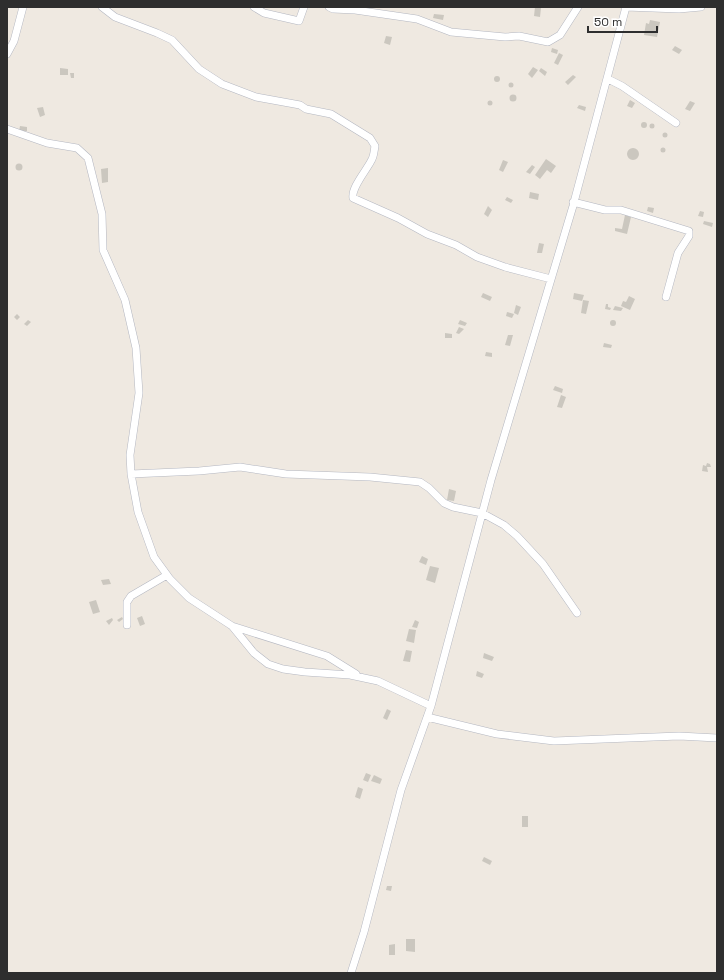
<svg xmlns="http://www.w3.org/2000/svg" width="724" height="980" font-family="'Space Grotesk',sans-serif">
<rect width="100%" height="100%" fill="#efe9e1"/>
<path fill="#cbc7bf" d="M 535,7 L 541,8 L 540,17 L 534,16 Z
M 434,14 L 444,15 L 443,20 L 433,18 Z
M 650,20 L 660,22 L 657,37 L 644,35 L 646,23 L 649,24 Z
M 386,36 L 392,37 L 390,45 L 384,43 Z
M 675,46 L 682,50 L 679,54 L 672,50 Z
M 552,48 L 558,50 L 557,54 L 551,52 Z
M 559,53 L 563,55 L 558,65 L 554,63 Z
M 533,67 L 538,70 L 532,78 L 528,74 Z
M 60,68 L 68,69 L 68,75 L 60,75 Z
M 541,68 L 547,72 L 545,76 L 539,71 Z
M 70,73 L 74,73 L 74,78 L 71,78 Z
M 573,75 L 576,77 L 568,85 L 565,82 Z
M494 79a3 3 0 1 1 6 0a3 3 0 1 1-6 0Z
M508.5 85a2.5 2.5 0 1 1 5 0a2.5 2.5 0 1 1-5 0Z
M509.5 98a3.5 3.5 0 1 1 7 0a3.5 3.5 0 1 1-7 0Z
M 630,100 L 635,103 L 632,108 L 627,106 Z
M487.5 103a2.5 2.5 0 1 1 5 0a2.5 2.5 0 1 1-5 0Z
M 690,101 L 695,103 L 690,111 L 685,109 Z
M 579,105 L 586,107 L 585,111 L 577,108 Z
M 43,107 L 45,115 L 40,117 L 37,108 Z
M641 125a3 3 0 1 1 6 0a3 3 0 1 1-6 0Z
M649.5 126a2.5 2.5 0 1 1 5 0a2.5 2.5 0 1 1-5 0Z
M 20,126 L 27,127 L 27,131 L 19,131 Z
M662.5 135a2.5 2.5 0 1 1 5 0a2.5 2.5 0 1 1-5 0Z
M660.5 150a2.5 2.5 0 1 1 5 0a2.5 2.5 0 1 1-5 0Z
M627 154a6 6 0 1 1 12 0a6 6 0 1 1-12 0Z
M 546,159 L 556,166 L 551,173 L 547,170 L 540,179 L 535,175 Z
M 503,160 L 508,162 L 503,172 L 499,170 Z
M15.5 167a3.5 3.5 0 1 1 7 0a3.5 3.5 0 1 1-7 0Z
M 532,165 L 535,167 L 530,174 L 526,172 Z
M 108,168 L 108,182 L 102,183 L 101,169 Z
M 530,192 L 539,194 L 538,200 L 529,198 Z
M 507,197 L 513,200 L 511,203 L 505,200 Z
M 488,206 L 492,210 L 488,217 L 484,214 Z
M 648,207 L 654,208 L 653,213 L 647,211 Z
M 700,211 L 704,212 L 703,217 L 698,216 Z
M 625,215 L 631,217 L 627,234 L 615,231 L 615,228 L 622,229 Z
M 704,221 L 713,223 L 712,227 L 703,224 Z
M 539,243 L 544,244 L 542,253 L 537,253 Z
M 483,293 L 492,297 L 490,301 L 481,297 Z
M 574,293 L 584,295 L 582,301 L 573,299 Z
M 629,296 L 635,299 L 630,310 L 621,306 L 623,301 L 626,302 Z
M 583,300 L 589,301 L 586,314 L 581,313 Z
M 606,304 L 608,304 L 608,307 L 611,308 L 610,310 L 605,309 Z
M 516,305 L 521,307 L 518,315 L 514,313 Z
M 615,306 L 623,308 L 621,311 L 613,310 Z
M 507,312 L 514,314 L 512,318 L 506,316 Z
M 17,314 L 20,317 L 17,320 L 14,317 Z
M610 323a3 3 0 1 1 6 0a3 3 0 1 1-6 0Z
M 28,320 L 31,322 L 27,326 L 24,324 Z
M 460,320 L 467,323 L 465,326 L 458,324 Z
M 459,327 L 464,329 L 459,334 L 456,333 Z
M 445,333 L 452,334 L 452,338 L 445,338 Z
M 508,335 L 513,335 L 510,346 L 505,345 Z
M 604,343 L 612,345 L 611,348 L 603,347 Z
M 486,352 L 492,353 L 492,357 L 485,356 Z
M 555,386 L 563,389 L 562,393 L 553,390 Z
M 561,395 L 566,397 L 562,408 L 557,407 Z
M 707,463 L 710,464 L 711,467 L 707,467 L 708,472 L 702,471 L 703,465 L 706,466 Z
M 449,489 L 456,491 L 454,501 L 447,500 Z
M 422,556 L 428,559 L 426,565 L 419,562 Z
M 430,566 L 439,568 L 435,583 L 426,580 Z
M 109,579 L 111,584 L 103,585 L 101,580 Z
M 96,600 L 100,612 L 93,614 L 89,602 Z
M 142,616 L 145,624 L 140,626 L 137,618 Z
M 122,617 L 123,619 L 119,622 L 117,620 Z
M 112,618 L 113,620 L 109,625 L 106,621 Z
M 415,620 L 419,622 L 417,628 L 412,627 Z
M 409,629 L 416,630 L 414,643 L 406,641 Z
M 406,650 L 412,651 L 410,662 L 403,661 Z
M 484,653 L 494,657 L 492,661 L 483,658 Z
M 477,671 L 484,674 L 482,678 L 476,676 Z
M 387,709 L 391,711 L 387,720 L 383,718 Z
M 366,773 L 371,775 L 368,782 L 363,780 Z
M 374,775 L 382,779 L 380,784 L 371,781 Z
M 358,787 L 363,789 L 360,799 L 355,797 Z
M 522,816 L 528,816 L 528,827 L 522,827 Z
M 484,857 L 492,861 L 490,865 L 482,861 Z
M 387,886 L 392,886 L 391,891 L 386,890 Z
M 406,939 L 415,939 L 415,952 L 406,951 Z
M 395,944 L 395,955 L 389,955 L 389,945 Z"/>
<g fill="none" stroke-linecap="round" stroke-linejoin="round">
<g stroke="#b4b7c1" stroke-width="8">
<path id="minor" d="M 102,7 L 115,17 L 157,33 L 172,40 L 199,69 L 222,84 L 256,97 L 300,105 L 306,109 L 331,114 L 370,138 L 375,146 C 374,151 374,157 371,161 C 366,171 351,188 353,198 L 398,218 L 427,234 L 456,245 L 477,257 L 505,267 L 551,279
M 254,7 L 264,13 L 299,21 L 304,7
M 329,7 L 333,9 L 355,10 L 417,19 L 451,32 L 505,37 L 519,36 L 548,42 L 560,35 L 578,7
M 7,54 L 14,41 L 23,7
M 608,79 L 622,86 L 676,123
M 7,129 L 47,143 L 77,148 L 88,158 L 102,214 L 103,250 L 125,300 L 136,348 L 139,393 L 130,455 L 131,474 L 138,512 L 154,557 L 170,579 L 189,598 L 232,626 L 254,653 L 268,664 L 283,669 L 305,672 L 350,675 L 378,681 L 431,706
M 573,202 L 605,210 L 621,210 L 689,231 L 689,236 L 678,253 L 666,297
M 131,474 L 199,471 L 240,467 L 286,474 L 370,477 L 420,482 L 429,488 L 444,503 L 453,507 L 482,513 L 504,525 L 517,536 L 543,564 L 577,613
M 127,625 L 127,602 L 131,596 L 167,575
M 232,626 L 327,656 L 356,674
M 427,717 L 497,734 L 554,741 L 679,736 L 717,738
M 351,973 L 364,932 L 401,790 L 431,706 L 491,480 L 573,206 L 626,7 L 679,9 L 701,7"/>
</g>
<use href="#minor" stroke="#fff" stroke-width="7"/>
</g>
<rect width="724" height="980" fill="none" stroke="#2e2e2e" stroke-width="16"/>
<path d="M588 26v6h69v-6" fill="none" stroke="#2e2e2e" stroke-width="2"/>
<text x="594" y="26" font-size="12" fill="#2e2e2e" stroke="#ffffff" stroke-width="3" paint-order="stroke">50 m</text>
</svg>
